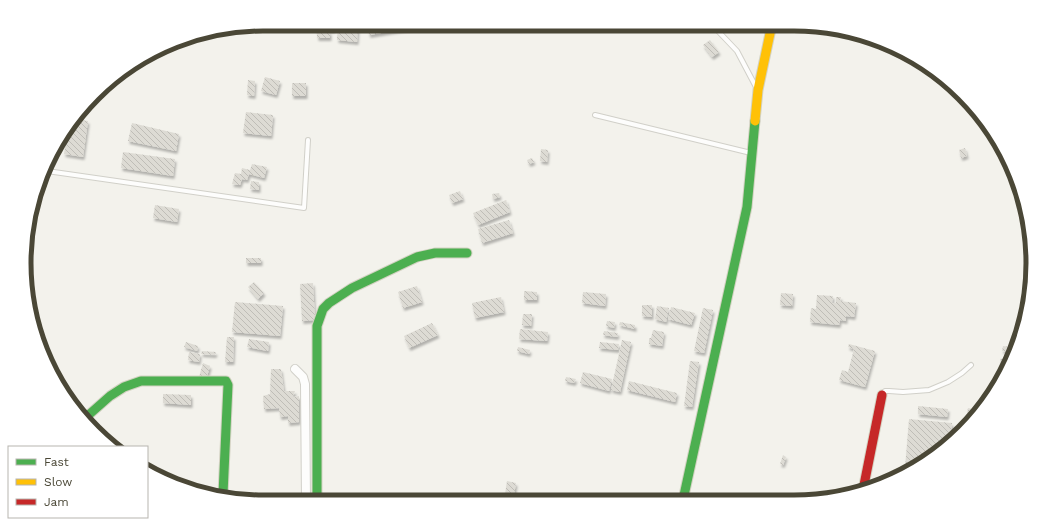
<svg xmlns="http://www.w3.org/2000/svg" width="1057" height="526" font-family="'Work Sans',sans-serif">
<defs>
<pattern id="building-back-hatch" width="6" height="6" patternUnits="userSpaceOnUse"><rect width="6" height="6" fill="#dddbd4"/><path d="M-1 5l2 2M0 0l6 6M5-1l2 2" fill="none" stroke="#bfbdb7"/></pattern>
<filter id="shadow"><feDropShadow dx="1.5" dy="3" stdDeviation="1" flood-color="#0004"/></filter>
</defs>
<rect width="100%" height="100%" fill="#f3f2ec"/>
<path fill="url(#building-back-hatch)" filter="url(#shadow)" d="M 316,24 L 334,24 L 334,30 L 316,31 Z
M 338,24 L 358,24 L 357,42 L 337,40 Z
M 367,24 L 410,24 L 411,28 L 369,35 Z
M 317,32 L 330,32 L 330,38 L 317,38 Z
M 710,40 L 719,52 L 712,57 L 703,45 Z
M 265,77 L 280,81 L 276,95 L 261,91 Z
M 248,80 L 255,81 L 254,96 L 247,95 Z
M 292,83 L 306,83 L 306,96 L 292,96 Z
M 246,112 L 273,115 L 271,136 L 243,133 Z
M 75,119 L 88,121 L 83,157 L 64,154 L 68,126 Z
M 132,123 L 179,134 L 176,151 L 128,141 Z
M 965,148 L 967,156 L 961,158 L 959,150 Z
M 541,149 L 548,150 L 547,162 L 540,161 Z
M 123,152 L 175,159 L 173,176 L 121,168 Z
M 532,158 L 534,162 L 529,164 L 527,160 Z
M 252,164 L 267,167 L 264,178 L 249,174 L 247,180 L 242,179 L 240,185 L 232,184 L 235,173 L 241,174 L 242,168 L 250,170 Z
M 251,181 L 259,182 L 259,190 L 250,189 Z
M 460,191 L 463,199 L 452,203 L 449,195 Z
M 499,193 L 500,197 L 493,199 L 492,194 Z
M 506,200 L 510,212 L 478,225 L 473,213 Z
M 155,205 L 179,209 L 177,222 L 153,218 Z
M 509,220 L 513,233 L 482,243 L 478,229 Z
M 246,258 L 261,258 L 261,263 L 246,263 Z
M 254,282 L 264,293 L 258,299 L 248,287 Z
M 313,283 L 315,320 L 302,321 L 300,284 Z
M 417,286 L 422,302 L 403,308 L 398,292 Z
M 524,291 L 537,292 L 537,300 L 524,300 Z
M 583,292 L 606,294 L 605,306 L 582,303 Z
M 781,293 L 793,294 L 792,306 L 780,305 Z
M 817,295 L 833,296 L 832,303 L 836,303 L 836,297 L 841,297 L 840,301 L 856,303 L 854,317 L 846,316 L 846,321 L 840,320 L 839,325 L 810,322 L 811,308 L 816,309 Z
M 501,297 L 504,312 L 475,318 L 472,303 Z
M 235,302 L 283,306 L 280,336 L 232,332 Z
M 642,305 L 652,305 L 652,317 L 642,316 Z
M 657,306 L 669,308 L 666,322 L 655,319 Z
M 671,307 L 695,313 L 691,325 L 668,319 Z
M 703,308 L 713,310 L 704,353 L 694,351 Z
M 523,314 L 532,314 L 531,326 L 522,325 Z
M 607,321 L 615,322 L 614,328 L 606,326 Z
M 620,322 L 635,325 L 635,329 L 619,325 Z
M 432,323 L 438,335 L 409,348 L 404,336 Z
M 520,329 L 548,332 L 547,341 L 519,339 Z
M 653,330 L 664,332 L 662,346 L 649,344 L 649,338 L 651,338 Z
M 604,331 L 618,333 L 617,337 L 603,335 Z
M 227,337 L 234,337 L 233,362 L 225,362 Z
M 249,339 L 269,342 L 268,351 L 247,347 Z
M 622,340 L 631,342 L 620,392 L 611,390 Z
M 186,342 L 198,346 L 197,351 L 184,347 Z
M 600,342 L 619,344 L 618,350 L 599,348 Z
M 849,344 L 875,351 L 865,387 L 839,380 L 842,370 L 848,372 L 854,349 L 848,347 Z
M 1003,346 L 1011,347 L 1011,352 L 1002,351 Z
M 518,347 L 530,350 L 529,354 L 517,351 Z
M 202,351 L 216,352 L 215,355 L 201,354 Z
M 189,352 L 200,354 L 199,362 L 188,360 Z
M 1006,358 L 1007,366 L 1001,367 L 1000,359 Z
M 690,361 L 699,362 L 692,407 L 684,406 Z
M 203,363 L 210,366 L 206,380 L 199,377 Z
M 271,369 L 281,369 L 284,391 L 295,391 L 293,397 L 299,396 L 299,422 L 288,423 L 288,416 L 280,417 L 279,408 L 264,409 L 263,396 L 270,394 Z
M 583,372 L 612,379 L 609,391 L 580,383 Z
M 998,373 L 1004,373 L 1001,379 L 998,379 Z
M 566,377 L 576,379 L 574,383 L 565,381 Z
M 995,379 L 1000,380 L 996,386 L 993,386 Z
M 629,381 L 677,393 L 675,402 L 627,390 Z
M 163,394 L 191,395 L 191,405 L 163,403 Z
M 918,406 L 948,409 L 947,417 L 918,414 Z
M 968,408 L 977,410 L 976,415 L 967,413 Z
M 909,419 L 952,423 L 950,442 L 939,453 L 912,469 L 905,468 Z
M 783,455 L 786,457 L 783,465 L 780,464 Z
M 507,481 L 516,483 L 513,501 L 504,501 Z
M 830,492 L 830,499 L 825,500 L 796,500 L 795,495 Z
M 548,493 L 565,497 L 564,501 L 546,501 Z"/>
<g fill="none" stroke-linecap="round" stroke-linejoin="round">
<g stroke="#d1d0c9" stroke-width="6">
<path id="lane" d="M 710,24 L 718,31 L 737,51 L 756,87
M 595,115 L 751,153
M 47,171 L 304,208 L 308,140
M 882,394 L 885,391 L 889,391 L 903,392 L 929,390 L 948,382 L 962,373 L 971,365"/>
</g>
<g stroke="#d1d0c9" stroke-width="10">
<path id="street" d="M 27,273 L 27,298
M 295,369 L 303,377 L 305,384 L 306,502"/>
</g>
<g stroke="#d3d2c2" stroke-width="11">
<path id="fast" d="M 84,419 L 110,396 L 124,387 L 141,381 L 226,381 L 228,385 L 223,494
M 683,500 L 747,207 L 755,121
M 317,502 L 317,326 L 323,309 L 329,303 L 352,288 L 417,257 L 435,253 L 467,253"/>
</g>
<g stroke="#d3d2c2" stroke-width="11">
<path id="slow" d="M 755,121 L 758,90 L 772,24"/>
</g>
<g stroke="#d3d2c2" stroke-width="11">
<path id="jam" d="M 863,490 L 882,395"/>
</g>
<use href="#lane" stroke="#fdfdfc" stroke-width="4"/>
<use href="#street" stroke="#fdfdfc" stroke-width="8"/>
<use href="#fast" stroke="#4caf50" stroke-width="9"/>
<use href="#slow" stroke="#ffc107" stroke-width="9"/>
<use href="#jam" stroke="#c62828" stroke-width="9"/>
</g>
<path d="M0 0H1057V526H0ZM263 31H794A232 232 0 0 1 1026 263V263A232 232 0 0 1 794 495H263A232 232 0 0 1 31 263V263A232 232 0 0 1 263 31Z" fill="#fff" fill-rule="evenodd"/>
<path fill="none" stroke="#4a4736" stroke-width="5" d="M263 31H794A232 232 0 0 1 1026 263V263A232 232 0 0 1 794 495H263A232 232 0 0 1 31 263V263A232 232 0 0 1 263 31Z"/>
<rect x="8" y="446" width="140" height="72" fill="#ffffff" stroke="#b7b5af"/>
<rect x="16" y="459" width="20" height="6" fill="#4caf50" stroke="#b7b5af"/>
<text x="44" y="466" font-size="12" fill="#4a4736">Fast</text>
<rect x="16" y="479" width="20" height="6" fill="#ffc107" stroke="#b7b5af"/>
<text x="44" y="486" font-size="12" fill="#4a4736">Slow</text>
<rect x="16" y="499" width="20" height="6" fill="#c62828" stroke="#b7b5af"/>
<text x="44" y="506" font-size="12" fill="#4a4736">Jam</text>
</svg>
